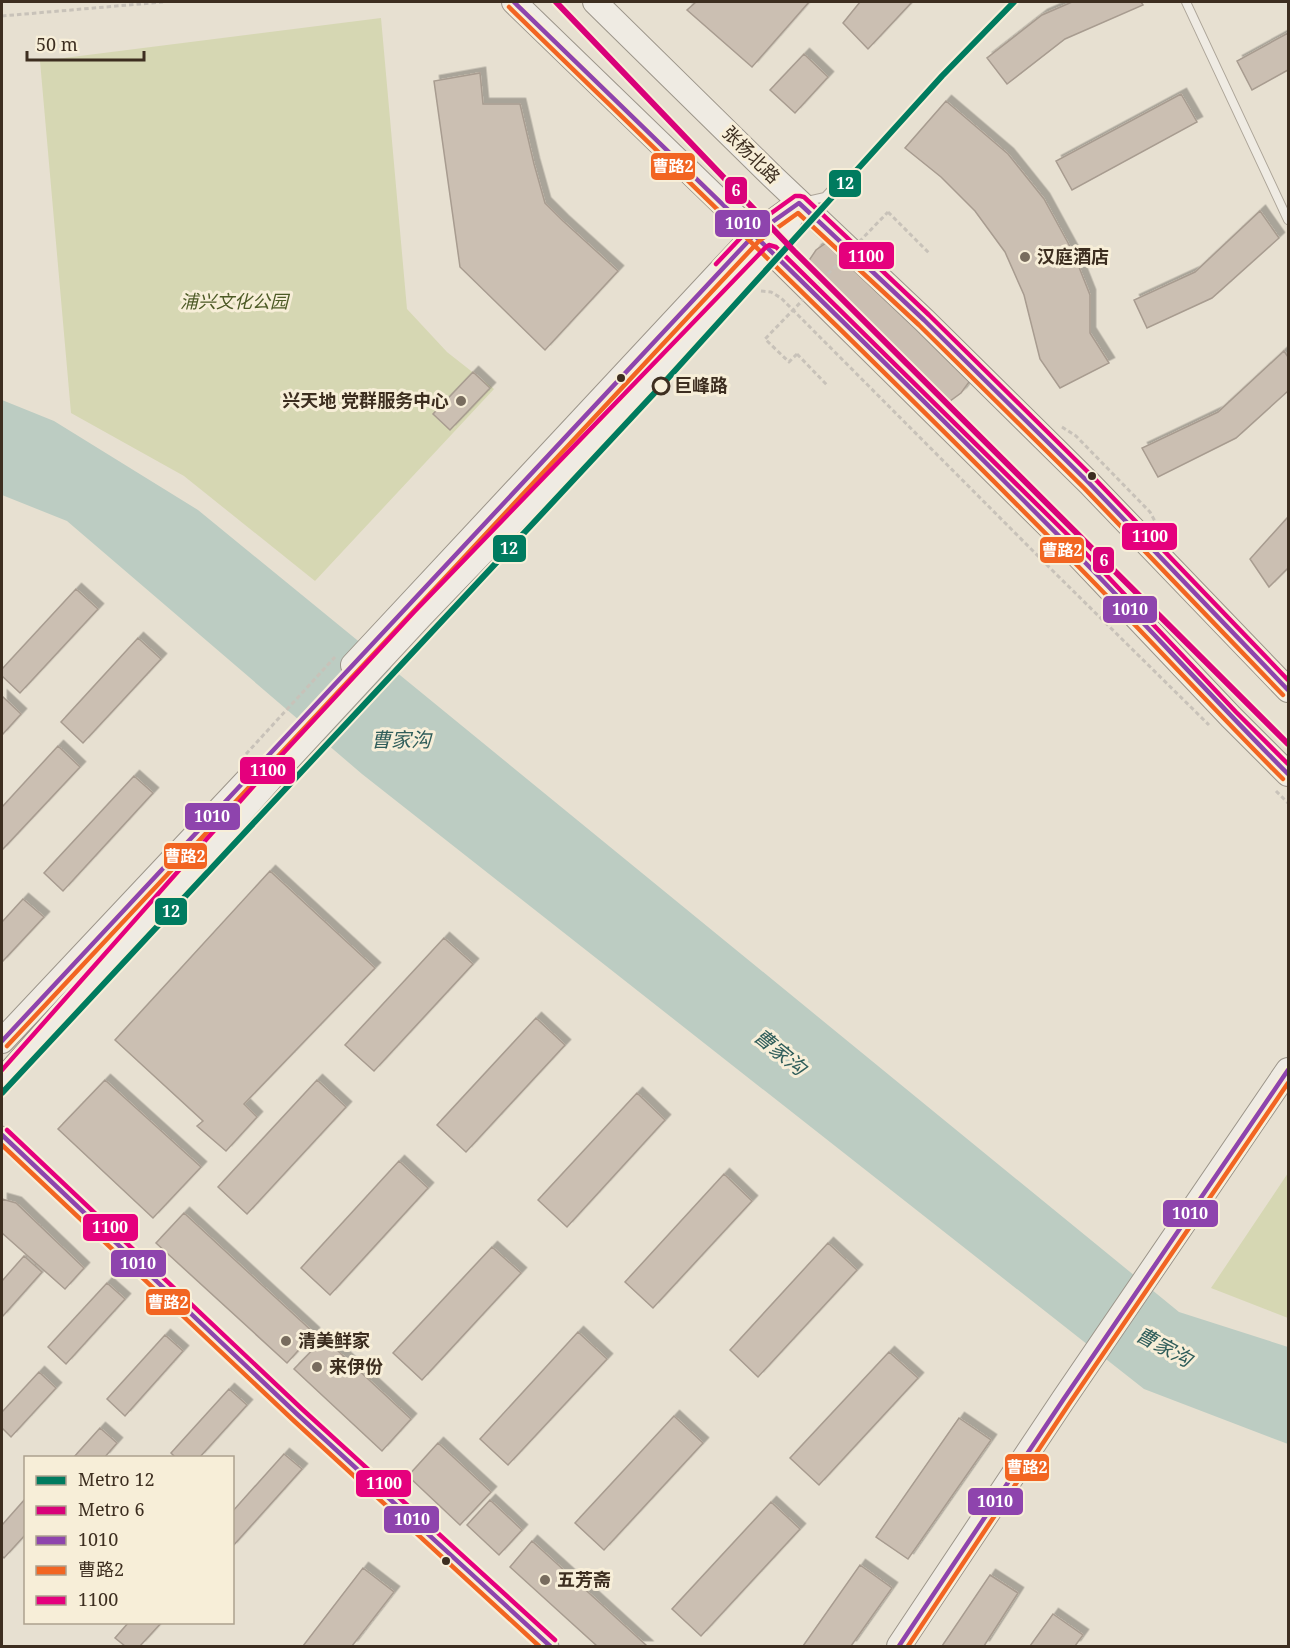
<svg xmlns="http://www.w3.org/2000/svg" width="1290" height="1648" font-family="'Noto Serif','Noto Sans SC',serif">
<defs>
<filter id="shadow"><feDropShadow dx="5.5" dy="-5.5" stdDeviation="0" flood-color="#0004"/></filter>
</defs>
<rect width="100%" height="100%" fill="#e7e0d1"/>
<path fill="#d6d7b3" d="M 381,18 L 407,309 L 447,352 L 494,389 L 315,581 L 184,476 L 71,413 L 40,61 Z
M 1288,1173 L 1288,1318 L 1211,1288 Z"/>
<path fill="#bcccc2" d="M 2,400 L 54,421 L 198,510 L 1179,1312 L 1288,1347 L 1288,1444 L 1144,1389 L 362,774 L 67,521 L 2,495 Z"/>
<path fill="#cbbfb2" stroke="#a89c90" stroke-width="1.5" filter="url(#shadow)" d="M 696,2 L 809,2 L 752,67 L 687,10 Z
M 860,2 L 912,2 L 868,49 L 843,23 Z
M 1072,2 L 1141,2 L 1143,5 L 1065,39 L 1007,84 L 987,58 L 1042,15 Z
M 1288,33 L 1288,70 L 1252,90 L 1237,61 Z
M 804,54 L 828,77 L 795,113 L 770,90 Z
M 480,73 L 483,104 L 520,104 L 534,164 L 545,203 L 563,221 L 618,271 L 545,350 L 460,267 L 434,81 Z
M 1181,94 L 1197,122 L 1072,190 L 1056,161 Z
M 946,101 L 1008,154 L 1044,199 L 1073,252 L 1090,295 L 1090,333 L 1109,363 L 1060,388 L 1040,359 L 1024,295 L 1005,252 L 975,211 L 941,177 L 905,148 Z
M 1260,211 L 1279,238 L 1212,298 L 1147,328 L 1134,300 L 1195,272 Z
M 826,243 L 971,371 L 969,382 L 961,393 L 950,401 L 938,404 L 807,275 L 808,262 L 816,250 Z
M 1284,351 L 1288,357 L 1288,391 L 1236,438 L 1158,477 L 1142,448 L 1218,412 Z
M 473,372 L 490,388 L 450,430 L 433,414 Z
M 1288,517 L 1288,568 L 1269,587 L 1250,559 Z
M 76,589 L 98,609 L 20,693 L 2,676 L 2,669 Z
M 138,638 L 161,659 L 83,743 L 61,722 Z
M 2,696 L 21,714 L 2,735 Z
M 58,746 L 80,767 L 2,850 L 2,807 Z
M 134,776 L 153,793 L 63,891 L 44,873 Z
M 270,871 L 375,968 L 244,1104 L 257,1117 L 226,1151 L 197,1126 L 203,1121 L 115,1040 Z
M 23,899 L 44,917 L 2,962 L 2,922 Z
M 444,938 L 473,964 L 374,1071 L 345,1045 Z
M 536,1018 L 565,1045 L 466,1152 L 437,1125 Z
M 105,1080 L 201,1167 L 153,1218 L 58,1129 Z
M 317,1080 L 346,1107 L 247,1214 L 218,1187 Z
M 637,1093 L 665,1120 L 567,1227 L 538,1200 Z
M 399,1161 L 428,1188 L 330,1295 L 301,1268 Z
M 724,1174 L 752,1201 L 653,1308 L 625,1282 Z
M 2,1199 L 16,1203 L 84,1268 L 65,1289 L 2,1233 Z
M 184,1213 L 314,1333 L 287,1363 L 156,1243 Z
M 828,1243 L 857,1270 L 758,1377 L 730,1350 Z
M 492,1247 L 521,1273 L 422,1380 L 393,1353 Z
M 24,1256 L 42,1272 L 2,1317 L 2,1281 Z
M 107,1283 L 125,1299 L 66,1364 L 48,1347 Z
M 578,1332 L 607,1359 L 508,1465 L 480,1439 Z
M 165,1335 L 183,1351 L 125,1416 L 107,1399 Z
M 324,1338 L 411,1419 L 382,1451 L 294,1369 Z
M 889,1352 L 918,1378 L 819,1485 L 790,1458 Z
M 39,1372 L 56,1388 L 11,1437 L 2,1428 L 2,1412 Z
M 229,1389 L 247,1405 L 199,1458 L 176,1458 L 171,1453 Z
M 674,1416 L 703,1443 L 604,1550 L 575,1523 Z
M 959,1418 L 991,1440 L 908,1559 L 876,1537 Z
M 100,1428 L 117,1443 L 104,1458 L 73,1458 Z
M 438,1443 L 491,1492 L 460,1525 L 408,1476 Z
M 284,1454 L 302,1469 L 232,1547 L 232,1512 Z
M 26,1498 L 26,1534 L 4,1558 L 2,1556 L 2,1525 Z
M 490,1500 L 522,1530 L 499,1555 L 467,1525 Z
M 771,1502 L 800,1529 L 701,1636 L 672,1609 Z
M 532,1541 L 647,1646 L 597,1646 L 510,1567 Z
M 860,1565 L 892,1588 L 851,1646 L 803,1646 Z
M 363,1568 L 394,1592 L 352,1646 L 303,1646 Z
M 990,1575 L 1018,1593 L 984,1646 L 942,1646 Z
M 1053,1614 L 1083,1635 L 1075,1646 L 1030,1646 Z
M 129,1622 L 162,1622 L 140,1646 L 125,1646 L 115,1638 Z"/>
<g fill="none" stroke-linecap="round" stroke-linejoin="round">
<g stroke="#ada599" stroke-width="10">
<path id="lane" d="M 1186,2 L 1288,220
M 803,202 L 825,197 L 840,181"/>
</g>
<g stroke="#ada599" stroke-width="19">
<path id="street" d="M 2,1135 L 297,1414 L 550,1646"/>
</g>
<g stroke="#9c958a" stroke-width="26">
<path id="secondary" d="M 514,2 L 731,212 L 1069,546 L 1231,717 L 1288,774
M 595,2 L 772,176 L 924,320 L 1089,483 L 1288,690
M 353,665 L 754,235 L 794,206
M 2,1041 L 255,772
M 2,1081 L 281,767 L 420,617 L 771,252 L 799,203
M 899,1646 L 1063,1400 L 1288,1070"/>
</g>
<path stroke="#c8c2b9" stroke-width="3" stroke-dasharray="4.5 3" stroke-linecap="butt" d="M 2,16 L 163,2
M 888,212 L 930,254
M 761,291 L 771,292 L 781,298 L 1055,573 L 1209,725
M 797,354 L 827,385
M 1062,427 L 1076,436 L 1150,512 L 1157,525
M 246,754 L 335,657
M 1276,791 L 1288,803"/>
<use href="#lane" stroke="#efebe3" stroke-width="8"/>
<use href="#street" stroke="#efebe3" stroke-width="16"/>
<use href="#secondary" stroke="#efebe3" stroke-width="24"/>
<path stroke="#c8c2b9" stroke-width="3" stroke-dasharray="4.5 3" stroke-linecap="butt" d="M 797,354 L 789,362 L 765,339 L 888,212"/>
<g stroke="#f7eed8" stroke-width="9">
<path id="bus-1" d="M 514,2 C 700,182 885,361 1067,544 C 1142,620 1213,699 1288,774
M 2,1041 C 254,773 503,503 754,235 L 799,203 L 924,320 L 1089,483 L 1288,690
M 2,1135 L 297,1414 L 550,1646
M 899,1646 L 1063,1400 L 1288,1070"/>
</g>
<g stroke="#f7eed8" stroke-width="9">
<path id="bus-2" d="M 509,7 C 694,187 880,366 1062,550 C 1137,625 1208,704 1283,779
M 7,1046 C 259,779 508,509 759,241 L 798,213 L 919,325 L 1084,488 L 1283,695
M 2,1145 L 292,1419 L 539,1646
M 908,1646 L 1069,1404 L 1288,1083"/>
</g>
<g stroke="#f7eed8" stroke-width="9">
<path id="bus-3" d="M 716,264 L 749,229 L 795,196 L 800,196 L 804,197 L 929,315 L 1094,478 L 1288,680
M 2,1070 L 275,762 L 414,612 L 766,247 L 769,245 L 776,247 L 1074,541 L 1236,712 L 1288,764
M 7,1130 L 302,1409 L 555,1640"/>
</g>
<use href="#bus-1" stroke="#8e44ad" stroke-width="4.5"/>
<use href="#bus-2" stroke="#f26522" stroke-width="4.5"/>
<use href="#bus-3" stroke="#e5007d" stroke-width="4.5"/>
<g stroke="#f7eed8" stroke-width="10">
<path id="metro-1" d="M 2,1093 L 661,386 L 942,76 L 1014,2"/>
</g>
<g stroke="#f7eed8" stroke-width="10">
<path id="metro-2" d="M 556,2 L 794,251 L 1288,744"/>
</g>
<use href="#metro-1" stroke="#007b5f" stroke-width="6"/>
<use href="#metro-2" stroke="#d9017a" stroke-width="6"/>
</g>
<g fill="#786c5e" stroke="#f7eed8" stroke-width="2">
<circle cx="1025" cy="257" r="6"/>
<circle cx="461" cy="401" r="6"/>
<circle cx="286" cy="1341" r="6"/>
<circle cx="317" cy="1367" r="6"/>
<circle cx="545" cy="1580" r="6"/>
</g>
<g fill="#3d2e20" stroke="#f7eed8" stroke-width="2">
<circle cx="621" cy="378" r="5"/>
<circle cx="1092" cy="476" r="5"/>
<circle cx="446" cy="1561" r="5"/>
</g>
<circle fill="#f7eed8" stroke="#3d2e20" stroke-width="3" cx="661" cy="386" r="8"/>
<g text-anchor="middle" stroke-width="6" stroke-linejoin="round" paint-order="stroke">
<g font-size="18" fill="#3d2e20" stroke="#f7eed8">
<text transform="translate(751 155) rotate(45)" y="6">张杨北路</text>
</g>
<g font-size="18" font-weight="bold" fill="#3d2e20" stroke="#f7eed8" text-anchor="start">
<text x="1037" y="263">汉庭酒店</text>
<text x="449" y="407" text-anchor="end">兴天地 党群服务中心</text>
<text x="298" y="1347">清美鲜家</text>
<text x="329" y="1373">来伊份</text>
<text x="557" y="1586">五芳斋</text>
</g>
<g font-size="18" font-style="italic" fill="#4d5a26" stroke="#f7eed8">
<text x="234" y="308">浦兴文化公园</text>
</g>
<g font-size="18" font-weight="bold" fill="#3d2e20" stroke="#f7eed8" text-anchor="start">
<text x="674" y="392">巨峰路</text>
</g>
<g font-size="20" font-style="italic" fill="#2f5d5a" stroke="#f7eed8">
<text x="401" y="747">曹家沟</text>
<text transform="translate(780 1052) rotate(39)" y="7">曹家沟</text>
<text transform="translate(1164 1347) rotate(28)" y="7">曹家沟</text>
</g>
</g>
<g stroke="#f7eed8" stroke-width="2">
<rect x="650" y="152" width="46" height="29" rx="6" fill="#f26522"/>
<rect x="828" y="169" width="34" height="29" rx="6" fill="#007b5f"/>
<rect x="724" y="176" width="24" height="29" rx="6" fill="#d9017a"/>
<rect x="714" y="209" width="57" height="29" rx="6" fill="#8e44ad"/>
<rect x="838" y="241" width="57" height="29" rx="6" fill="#e5007d"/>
<rect x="1121" y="522" width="57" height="29" rx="6" fill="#e5007d"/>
<rect x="492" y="534" width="35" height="29" rx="6" fill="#007b5f"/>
<rect x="1039" y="536" width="46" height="28" rx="6" fill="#f26522"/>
<rect x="1092" y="546" width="23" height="28" rx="6" fill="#d9017a"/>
<rect x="1102" y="595" width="56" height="29" rx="6" fill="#8e44ad"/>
<rect x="239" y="756" width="57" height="29" rx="6" fill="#e5007d"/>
<rect x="184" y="802" width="57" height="29" rx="6" fill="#8e44ad"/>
<rect x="163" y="842" width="45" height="28" rx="6" fill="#f26522"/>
<rect x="154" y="897" width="34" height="29" rx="6" fill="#007b5f"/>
<rect x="1162" y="1199" width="57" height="29" rx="6" fill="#8e44ad"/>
<rect x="82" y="1213" width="57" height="29" rx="6" fill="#e5007d"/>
<rect x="110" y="1249" width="57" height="29" rx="6" fill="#8e44ad"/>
<rect x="145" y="1288" width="46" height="28" rx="6" fill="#f26522"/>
<rect x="1004" y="1453" width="46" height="29" rx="6" fill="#f26522"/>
<rect x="355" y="1469" width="57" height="29" rx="6" fill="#e5007d"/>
<rect x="967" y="1487" width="57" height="29" rx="6" fill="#8e44ad"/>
<rect x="383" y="1505" width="57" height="29" rx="6" fill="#8e44ad"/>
</g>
<g font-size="16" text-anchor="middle" font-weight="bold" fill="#fff">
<text x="673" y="172">曹路2</text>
<text x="845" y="189">12</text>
<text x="736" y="196">6</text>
<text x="743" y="229">1010</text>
<text x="866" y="262">1100</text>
<text x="1150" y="542">1100</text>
<text x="509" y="554">12</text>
<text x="1062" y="556">曹路2</text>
<text x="1104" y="566">6</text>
<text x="1130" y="615">1010</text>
<text x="268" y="776">1100</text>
<text x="212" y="822">1010</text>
<text x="185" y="862">曹路2</text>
<text x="171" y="917">12</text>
<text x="1190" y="1219">1010</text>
<text x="110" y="1233">1100</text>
<text x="138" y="1269">1010</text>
<text x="168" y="1308">曹路2</text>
<text x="1027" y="1473">曹路2</text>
<text x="384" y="1489">1100</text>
<text x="995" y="1507">1010</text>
<text x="412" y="1525">1010</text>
</g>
<rect width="1290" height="1648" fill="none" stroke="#3d2e20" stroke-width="6"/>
<rect x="24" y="1456" width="210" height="168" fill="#f7eed8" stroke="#ada18e" stroke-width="1.5"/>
<rect x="36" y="1476" width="30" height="9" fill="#007b5f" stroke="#ada18e" stroke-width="1.5"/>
<text x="78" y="1486" font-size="18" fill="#3d2e20">Metro 12</text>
<rect x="36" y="1506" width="30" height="9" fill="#d9017a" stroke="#ada18e" stroke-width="1.5"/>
<text x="78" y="1516" font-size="18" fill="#3d2e20">Metro 6</text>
<rect x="36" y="1536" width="30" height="9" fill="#8e44ad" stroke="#ada18e" stroke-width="1.5"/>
<text x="78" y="1546" font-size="18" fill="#3d2e20">1010</text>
<rect x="36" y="1566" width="30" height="9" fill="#f26522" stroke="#ada18e" stroke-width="1.5"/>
<text x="78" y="1576" font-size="18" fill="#3d2e20">曹路2</text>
<rect x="36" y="1596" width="30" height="9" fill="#e5007d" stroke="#ada18e" stroke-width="1.5"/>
<text x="78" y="1606" font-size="18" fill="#3d2e20">1100</text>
<path d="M27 51v9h117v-9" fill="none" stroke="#3d2e20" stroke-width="3"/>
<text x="36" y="51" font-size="18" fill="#3d2e20" stroke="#f7eed8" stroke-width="4.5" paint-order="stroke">50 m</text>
</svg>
